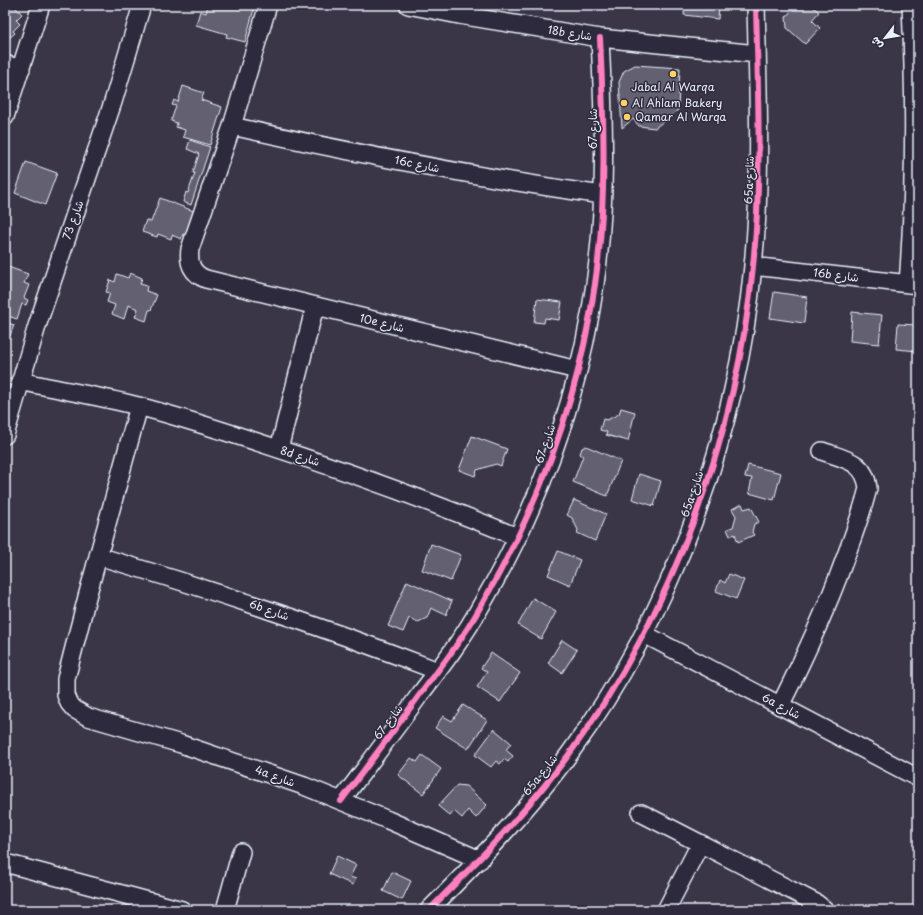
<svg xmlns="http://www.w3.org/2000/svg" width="923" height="915" font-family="'Playpen Sans','Playpen Sans Arabic',sans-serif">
<rect width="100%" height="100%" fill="#3a3648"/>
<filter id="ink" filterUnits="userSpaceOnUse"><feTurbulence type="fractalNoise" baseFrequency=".025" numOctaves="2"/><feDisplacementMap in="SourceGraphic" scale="8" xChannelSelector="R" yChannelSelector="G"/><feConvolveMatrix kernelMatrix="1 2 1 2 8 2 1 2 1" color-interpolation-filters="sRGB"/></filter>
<g filter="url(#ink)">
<path fill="#636171" stroke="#e8f1f8" d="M 5,5 L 17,5 L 15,7 L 22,14 L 16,20 L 20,24 L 13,31 L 15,33 L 8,39 L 6,38 L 5,39 Z
M 208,5 L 255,5 L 245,42 L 226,37 L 227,34 L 196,25 L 200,11 L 206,13 Z
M 685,5 L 719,5 L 718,19 L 684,15 Z
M 796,5 L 811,5 L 819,12 L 812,20 L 820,28 L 805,44 L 787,28 L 786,17 Z
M 635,65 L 680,68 L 678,110 L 655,128 L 639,126 L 633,119 L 622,128 L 619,82 L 624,71 Z
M 183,86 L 204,93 L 201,100 L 222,107 L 210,145 L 183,137 L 185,130 L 176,127 L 177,123 L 171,121 L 176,106 L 172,105 L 174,100 L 178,102 Z
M 190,140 L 210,147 L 191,205 L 183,202 L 186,192 L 188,193 L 195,173 L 193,173 L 199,154 L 187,149 Z
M 26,162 L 57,173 L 45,205 L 15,193 Z
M 160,198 L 196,212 L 187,235 L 183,234 L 181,239 L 172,235 L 171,239 L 158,234 L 157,237 L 142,232 L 146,220 L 151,222 Z
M 5,266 L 28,274 L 24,283 L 29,285 L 24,298 L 28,300 L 26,305 L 22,304 L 17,319 L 5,315 Z
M 130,273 L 142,278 L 140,284 L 147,286 L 146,291 L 157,295 L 151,310 L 149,310 L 146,321 L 135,317 L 138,309 L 128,305 L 124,319 L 112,314 L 115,305 L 107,302 L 110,293 L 106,292 L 110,280 L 115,282 L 117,274 L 128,278 Z
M 774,292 L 807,297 L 804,323 L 770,318 Z
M 537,299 L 562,302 L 559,320 L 545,318 L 544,323 L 534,322 Z
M 852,312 L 882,315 L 879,344 L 850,341 Z
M 5,322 L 14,325 L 8,341 L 5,340 Z
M 898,324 L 918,325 L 918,351 L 896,349 Z
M 621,408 L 635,412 L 628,441 L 606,435 L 607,432 L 600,430 L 603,419 L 607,420 L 619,414 Z
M 472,436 L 507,449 L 501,466 L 496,464 L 477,470 L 475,476 L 459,470 Z
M 586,446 L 621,461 L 607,496 L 573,482 L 583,456 L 580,454 L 582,448 Z
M 748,465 L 781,473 L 774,500 L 749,493 L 752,478 L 745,477 Z
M 639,474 L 661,481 L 654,506 L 632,499 Z
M 574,500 L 606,514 L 595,541 L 577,533 L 578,530 L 572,518 L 567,515 Z
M 742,504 L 744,509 L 751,507 L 759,522 L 754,524 L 752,532 L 754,535 L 738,542 L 735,534 L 730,536 L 727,529 L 733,527 L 736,516 L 732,509 Z
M 431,544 L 461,555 L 451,581 L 422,570 Z
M 558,551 L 580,560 L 570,585 L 548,575 Z
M 729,574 L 744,580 L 736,599 L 716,591 L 720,580 L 725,583 Z
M 407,581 L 452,601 L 446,615 L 431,608 L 427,618 L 418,622 L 409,618 L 403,632 L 388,626 Z
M 533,598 L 556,612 L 541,639 L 518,625 Z
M 562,640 L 577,650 L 562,673 L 548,663 Z
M 491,653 L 520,673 L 500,702 L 477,687 L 487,672 L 481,668 Z
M 463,705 L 487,720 L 468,749 L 435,728 L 443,716 L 452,721 Z
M 494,729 L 511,743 L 506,750 L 513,756 L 508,762 L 504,759 L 500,764 L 496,761 L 491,767 L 475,755 Z
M 422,755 L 441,769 L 423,794 L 398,775 L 411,758 L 417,762 Z
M 457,785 L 466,786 L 487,805 L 476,818 L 468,810 L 462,818 L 454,811 L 450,816 L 438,806 Z
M 337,856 L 356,865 L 350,877 L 356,879 L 353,885 L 329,874 Z
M 392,872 L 411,881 L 402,900 L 383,891 Z"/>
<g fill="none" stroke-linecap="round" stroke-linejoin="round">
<g stroke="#e8f1f8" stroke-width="20">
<path id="minor" d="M 268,5 L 232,126 L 190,249 C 188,263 192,274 206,279 L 577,370
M 408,5 L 459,15 L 600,38 L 757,54
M 5,64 L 21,69
M 5,117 L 41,5
M 232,126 C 355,154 478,177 602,195
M 753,266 L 918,285
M 908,284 C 915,191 915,98 911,5
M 20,381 C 60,390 99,396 138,406 C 176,416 214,428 251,440 C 341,469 430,501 517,537
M 139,406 L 87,597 L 66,679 L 66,695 L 69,703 L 74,709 L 88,717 L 181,744 L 304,786 L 388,820 L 480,860
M 5,435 L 37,326 L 113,102 L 142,5
M 279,449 L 315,306
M 98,556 C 213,590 326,628 438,671
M 644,634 L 918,778
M 780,706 C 804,658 826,611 844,561 C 853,537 862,513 868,488 C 865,461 844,459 822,451
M 341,801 C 367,766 393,732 418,697 C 441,667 464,637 482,604 C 539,506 579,397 595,284 C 607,203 604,120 600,38
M 641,813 L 816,903 L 825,910
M 5,863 L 182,910
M 225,910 L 241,852
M 429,910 C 479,860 528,810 570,753 C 671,615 737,436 753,266 C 762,179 758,92 756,5
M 666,910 L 700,844"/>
</g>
<use href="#minor" stroke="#2f2a3d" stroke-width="17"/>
<g stroke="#2f2a3d" stroke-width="8">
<path id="cycleway" d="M 341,801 C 367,766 393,732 418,697 C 441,667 464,637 482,604 C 539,506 579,397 595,284 C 607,203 604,120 600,38
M 429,910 C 479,860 528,810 570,753 C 671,615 737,436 753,266 C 762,179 758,92 756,5"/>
</g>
<use href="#cycleway" stroke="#ff80c0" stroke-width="6"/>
</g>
</g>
<g fill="#ffd166" stroke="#2f2a3d" stroke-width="1.5">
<circle cx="673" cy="74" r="4"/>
<circle cx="624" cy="103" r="4"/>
<circle cx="627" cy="117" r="4"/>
</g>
<g text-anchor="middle" stroke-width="3" stroke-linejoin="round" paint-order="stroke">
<g font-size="11" fill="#e8f1f8" stroke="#2f2a3d">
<text transform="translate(570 33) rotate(9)" y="4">18b شارع</text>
<text transform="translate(593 129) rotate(-90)" y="4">شارع 67</text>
<text transform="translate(417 164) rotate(11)" y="4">16c شارع</text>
<text transform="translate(749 180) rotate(-88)" y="4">65a شارع</text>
<text transform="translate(73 220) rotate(-70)" y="4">شارع 73</text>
<text transform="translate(836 275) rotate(7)" y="4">16b شارع</text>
<text transform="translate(382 323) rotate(14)" y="4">10e شارع</text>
<text transform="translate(545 444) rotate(-71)" y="4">شارع 67</text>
<text transform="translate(300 456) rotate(18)" y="4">8d شارع</text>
<text transform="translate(692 494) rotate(-71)" y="4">65a شارع</text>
<text transform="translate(269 610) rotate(19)" y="4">6b شارع</text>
<text transform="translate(781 706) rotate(28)" y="4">6a شارع</text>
<text transform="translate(388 722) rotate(-53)" y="4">شارع 67</text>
<text transform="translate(540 775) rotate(-52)" y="4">65a شارع</text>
<text transform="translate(275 776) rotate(20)" y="4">4a شارع</text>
</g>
<g font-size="11" fill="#e8f1f8" stroke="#2f2a3d" text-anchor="start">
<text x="673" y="91" text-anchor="middle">Jabal Al Warqa</text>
<text x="632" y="107">Al Ahlam Bakery</text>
<text x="635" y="121">Qamar Al Warqa</text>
</g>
</g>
<rect width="923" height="915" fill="none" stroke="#2f2a3d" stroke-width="20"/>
<rect x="10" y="10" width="903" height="895" fill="none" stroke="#e8f1f8" stroke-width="1.5" filter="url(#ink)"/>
<g transform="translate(885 38) rotate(239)" stroke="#2f2a3d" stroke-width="3" paint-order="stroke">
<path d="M0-3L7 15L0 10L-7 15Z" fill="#e8f1f8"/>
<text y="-6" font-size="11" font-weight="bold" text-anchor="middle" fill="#e8f1f8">ش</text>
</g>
</svg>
